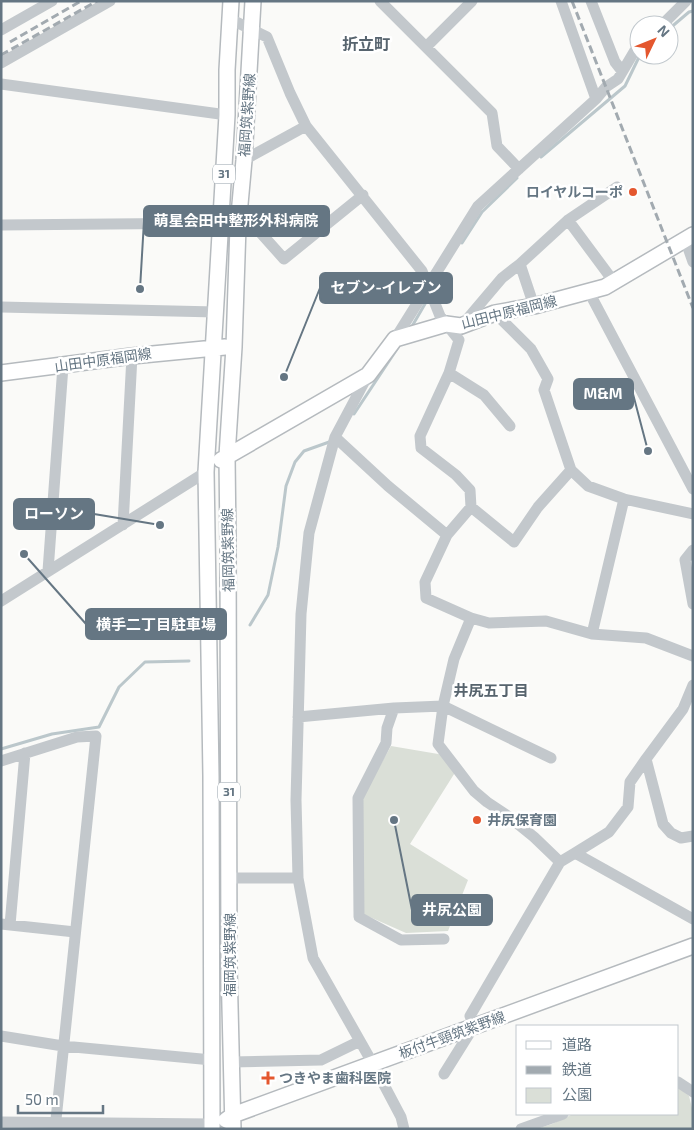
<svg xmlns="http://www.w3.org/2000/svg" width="694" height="1130" font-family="'Exo 2','Noto Sans JP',sans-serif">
<rect width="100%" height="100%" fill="#fafaf8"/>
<path fill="#dadfd7" d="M 391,746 L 444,755 L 456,771 L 410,844 L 468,880 L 448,931 L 406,933 L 363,914 L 363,796 Z
M 678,1087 L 689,1096 L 693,1112 L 693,1129 L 536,1129 L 552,1124 L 573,1114 L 678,1114 Z"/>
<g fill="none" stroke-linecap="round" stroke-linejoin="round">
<path stroke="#bbc7cb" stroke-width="3" d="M 669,29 L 689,12 L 693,11
M 541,157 L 625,86 L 640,55
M 462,243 L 482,212 L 517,178
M 411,328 L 429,297
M 354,414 L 399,346
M 250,625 L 268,595 L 278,547 L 286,486 L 295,462 L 304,451 L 332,441
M 1,749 L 52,734 L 99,727 L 119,687 L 145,662 L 189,661"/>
<g stroke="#b5babe" stroke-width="18">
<path id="major" d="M 1,373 L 132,356 L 225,347
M 221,460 L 368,375 L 395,339 L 446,324 L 461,326 L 495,313 L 534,306 L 605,287 L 693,235
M 226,1120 L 233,1115 L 693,946
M 212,1129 L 211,776 L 206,472 L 227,115 L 227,70 L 231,1
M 233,1129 L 229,966 L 228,542 L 227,456 L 234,347 L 238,226 L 244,160 L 253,1"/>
</g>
<path stroke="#c3c8cc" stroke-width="11" d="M 380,1 L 492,113 L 497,146 L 519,169
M 561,1 L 596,99
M 591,1 L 615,62 L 622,71
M 230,19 L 267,37 L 290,93 L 306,126 L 422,271 L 440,316 L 459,340 L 449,373 L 420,436 L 421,448 L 456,475 L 470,490 L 471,507 L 447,535 L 425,582 L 426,598 L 471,618 L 489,623 L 546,621 L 592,634 L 646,638 L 693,656
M 662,25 L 686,1
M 1,30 L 52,1
M 426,47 L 472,1
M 1,63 L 110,1
M 1,84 L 227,115
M 244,160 L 306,126
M 240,210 L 284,259 L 363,195
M 568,220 L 614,282
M 1,225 L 220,223
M 685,239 L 693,262
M 589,292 L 693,489
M 534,306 L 520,264 L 568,220 L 617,187
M 1,307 L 216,312
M 495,313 L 531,349 L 548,379 L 544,390 L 571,470 L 588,486 L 624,499 L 693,514
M 463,324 L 502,278 L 520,264
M 395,339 L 478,206 L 596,99 L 606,87 L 618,79 L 634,52 L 639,47
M 449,373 L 484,395 L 510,426
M 368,375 L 335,437 L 309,533 L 301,614 L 296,800 L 298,878 L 313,958 L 373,1064 L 401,1117 L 404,1129
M 335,437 L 388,486 L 447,535
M 471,507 L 514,542 L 538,507 L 571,470
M 123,525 L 132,356
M 693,550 L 685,560 L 693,604
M 48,571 L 63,366
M 1,601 L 206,472
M 471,618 L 454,659 L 443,706 L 438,744 L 474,791 L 487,802 L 508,816 L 534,837 L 560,862
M 592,634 L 624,499
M 693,685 L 683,709 L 646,759 L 663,824 L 671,833 L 681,838 L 693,836
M 394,708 L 387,728 L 386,743 L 358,798 L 359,917 L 401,940 L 444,939
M 298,717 L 394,708 L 443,706 L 551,758
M 1,761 L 77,737 L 96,736 L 55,1129
M 575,853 L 609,832 L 628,807 L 630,782 L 646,759
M 229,878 L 298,878
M 1,924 L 75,932
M 10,925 L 25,753
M 1,1036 L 63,1046 L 212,1060
M 231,1062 L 321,1060 L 360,1041
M 444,1074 L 474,1026 L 470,1016 L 560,862 L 575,853 L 693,919
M 678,1082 L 693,1092
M 1,1122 L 212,1124 L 219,1121
M 521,1129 L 563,1114"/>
<use href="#major" stroke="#fff" stroke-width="15"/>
<path stroke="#a2aab0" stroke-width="3" stroke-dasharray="8 4" stroke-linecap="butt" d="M 572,1 L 693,308
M 10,42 L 81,1
M 1,55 L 97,1"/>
</g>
<g fill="#e4572e" stroke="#fff" stroke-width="2">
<circle cx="633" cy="192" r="5"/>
<circle cx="477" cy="820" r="5"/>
<path d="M265.5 1070.5h5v5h5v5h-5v5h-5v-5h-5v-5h5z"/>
</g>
<g text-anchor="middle" stroke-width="5" stroke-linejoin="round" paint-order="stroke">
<g fill="#fff" stroke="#939fa8" stroke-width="1">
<rect x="213" y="164.5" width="22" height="19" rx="4"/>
<rect x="218" y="782.5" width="22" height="19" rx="4"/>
</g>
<g font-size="12" font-weight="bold" fill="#657683">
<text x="224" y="178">31</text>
<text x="229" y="796">31</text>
</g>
<g font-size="14" fill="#657683" stroke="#fff">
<text transform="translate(247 115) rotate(-86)" y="5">福岡筑紫野線</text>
<text transform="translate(509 312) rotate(-14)" y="5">山田中原福岡線</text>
<text transform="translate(103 360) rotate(-8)" y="5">山田中原福岡線</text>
<text transform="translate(228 550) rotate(-91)" y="5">福岡筑紫野線</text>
<text transform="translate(230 955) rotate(-90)" y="5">福岡筑紫野線</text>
<text transform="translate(452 1035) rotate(-20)" y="5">板付牛頸筑紫野線</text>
</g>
<g font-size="14" font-weight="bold" fill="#657683" stroke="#fff" text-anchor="start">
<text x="623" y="197" text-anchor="end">ロイヤルコーポ</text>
<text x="487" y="825">井尻保育園</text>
<text x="279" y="1083">つきやま歯科医院</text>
</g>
<g font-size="15" font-weight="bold" fill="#57646e" stroke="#fff">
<text x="491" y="696">井尻五丁目</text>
</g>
<g font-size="16" font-weight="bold" fill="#57646e" stroke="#fff">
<text x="366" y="50">折立町</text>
</g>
</g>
<path fill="none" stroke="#657683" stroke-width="2" d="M140 289L144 221M284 377L320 288M648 451L633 394M160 525L94 514M24 554L86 624M394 820L412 910"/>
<g fill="#657683" stroke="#fff" stroke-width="2">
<circle cx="140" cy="289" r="5"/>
<circle cx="284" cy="377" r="5"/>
<circle cx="648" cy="451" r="5"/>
<circle cx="160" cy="525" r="5"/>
<circle cx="24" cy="554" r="5"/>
<circle cx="394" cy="820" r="5"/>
</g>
<g fill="#657683" stroke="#657683" stroke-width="2">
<rect x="144" y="206" width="185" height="30" rx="5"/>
<rect x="320" y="273" width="132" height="30" rx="5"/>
<rect x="574" y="379" width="59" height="30" rx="5"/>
<rect x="14" y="499" width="80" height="30" rx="5"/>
<rect x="86" y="609" width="140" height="30" rx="5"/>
<rect x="412" y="895" width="80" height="30" rx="5"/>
</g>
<g font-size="15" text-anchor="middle" font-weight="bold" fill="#fff">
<text x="236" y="226">萌星会田中整形外科病院</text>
<text x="386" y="293">セブン-イレブン</text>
<text x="603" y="399">M&amp;M</text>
<text x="54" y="519">ローソン</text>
<text x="156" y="630">横手二丁目駐車場</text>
<text x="452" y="915">井尻公園</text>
</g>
<rect width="694" height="1130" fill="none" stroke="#657683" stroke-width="5"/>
<rect x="516" y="1025" width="162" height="90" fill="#ffffff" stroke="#c1c8cd"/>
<rect x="526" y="1041" width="25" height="8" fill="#ffffff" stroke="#c1c8cd"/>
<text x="562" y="1050" font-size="15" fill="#657683">道路</text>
<rect x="526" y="1066" width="25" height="8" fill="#a2aab0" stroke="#c1c8cd"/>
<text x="562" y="1075" font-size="15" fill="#657683">鉄道</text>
<rect x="526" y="1088" width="25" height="15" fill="#dadfd7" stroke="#c1c8cd"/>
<text x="562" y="1100" font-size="15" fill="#657683">公園</text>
<g transform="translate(654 40) rotate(47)"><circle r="24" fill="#ffffff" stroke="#c1c8cd"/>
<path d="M0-4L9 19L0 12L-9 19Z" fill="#e4572e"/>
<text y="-8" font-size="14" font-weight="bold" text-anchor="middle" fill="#657683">N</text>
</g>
<path d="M18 1105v8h85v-8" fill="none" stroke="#657683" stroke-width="2.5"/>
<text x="25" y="1105" font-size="15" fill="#657683" stroke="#ffffff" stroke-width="4" paint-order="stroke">50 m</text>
</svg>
